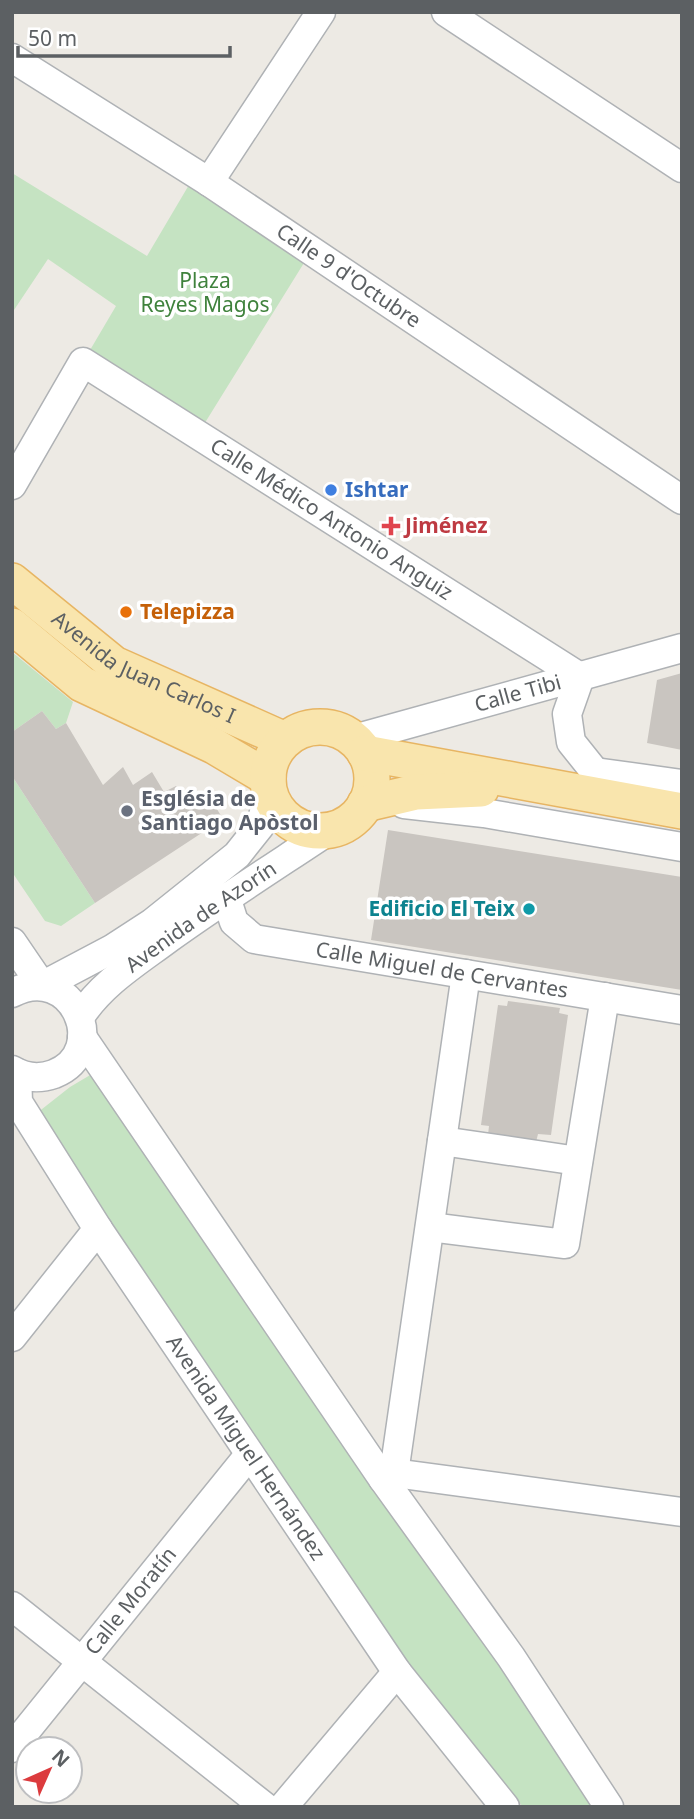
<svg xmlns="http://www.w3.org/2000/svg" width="694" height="1819" font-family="'Noto Sans',sans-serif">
<rect width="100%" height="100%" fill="#edeae4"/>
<path fill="#c5e3c2" d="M 12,173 L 147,256 L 196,173 L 312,250 L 198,434 L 83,362 L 116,306 L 48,259 L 12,313 Z
M 12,652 L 73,702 L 66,723 L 56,729 L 42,711 L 12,732 Z
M 12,776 L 95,903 L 61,926 L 45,921 L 12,872 Z
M 97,1071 L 597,1807 L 523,1807 L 402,1658 L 37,1113 L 70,1087 Z"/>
<path fill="#c9c5c0" d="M 682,673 L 682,750 L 647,743 L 657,680 Z
M 42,711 L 56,729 L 66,723 L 103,785 L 123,767 L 133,785 L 152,772 L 164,792 L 176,786 L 184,795 L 193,790 L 201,804 L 209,796 L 223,819 L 95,903 L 12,776 L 12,732 Z
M 388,830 L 682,877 L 682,990 L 371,940 Z
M 508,1001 L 560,1008 L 559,1013 L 568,1015 L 551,1135 L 538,1134 L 536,1142 L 488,1135 L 489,1126 L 481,1125 L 498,1005 L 507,1006 Z"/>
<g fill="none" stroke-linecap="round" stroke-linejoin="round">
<g stroke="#afb2b5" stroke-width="31">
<g id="minor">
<path d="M 446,12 L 682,168"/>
<path id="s1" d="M 12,58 L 209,182 L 682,500"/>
<path d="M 209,182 L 321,12"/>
<path id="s2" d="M 12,485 L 83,362 L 580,677 L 567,714 L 571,742 L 595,772 L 613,800"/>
<path id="s3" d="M 354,739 L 682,648"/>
<path d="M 595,772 L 682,784"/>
<path d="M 404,804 L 484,813 L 682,847"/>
<path id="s4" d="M 226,897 L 234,922 L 254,939 L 682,1010"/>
<path d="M 12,942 L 42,986"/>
<path d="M 42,986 L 112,949 L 152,923 L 237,855 L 260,826 L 270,792"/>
<path d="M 12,993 C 72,961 112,1051 54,1074 C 40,1079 25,1078 12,1070"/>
<path id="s5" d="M 80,1017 C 102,983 137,962 169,938 C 222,900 277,865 331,829"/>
<path d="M 82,1037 L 383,1479 L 511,1657 L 609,1807"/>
<path id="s6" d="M 17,1073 L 18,1102 L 98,1229 L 397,1672 L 505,1807"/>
<path d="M 442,1141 L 578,1161"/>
<path d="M 430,1227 L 565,1244 L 605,997"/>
<path d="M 12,1337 L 98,1229"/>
<path d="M 394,1473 L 466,974"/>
<path d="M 383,1479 L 394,1473 L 682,1512"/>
<path d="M 12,1606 L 265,1807"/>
<path id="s7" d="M 12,1748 L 249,1455"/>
<path d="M 283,1807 L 397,1672"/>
</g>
</g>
<g stroke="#e7b563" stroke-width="38">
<g id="major">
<path id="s8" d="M 12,581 L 114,664 L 285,740"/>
<path d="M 12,626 L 82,684 L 214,746 L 268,778"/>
<circle cx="320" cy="779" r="52"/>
<path d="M 365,753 L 682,811"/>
<path d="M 365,804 L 416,792 L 481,789"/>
</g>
</g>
<use href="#minor" stroke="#fff" stroke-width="28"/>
<use href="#major" stroke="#f9e5ad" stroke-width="35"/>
</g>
<circle fill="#3f7fe0" stroke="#fff" stroke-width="2.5" cx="331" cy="490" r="7"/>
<path fill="#e0444e" stroke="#fff" stroke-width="2.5" d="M387.5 515.5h7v7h7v7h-7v7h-7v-7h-7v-7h7z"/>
<circle fill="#e8710a" stroke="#fff" stroke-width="2.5" cx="126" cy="612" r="7"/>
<circle fill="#6b7280" stroke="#fff" stroke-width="2.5" cx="127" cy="811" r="7"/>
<circle fill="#0f9aa8" stroke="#fff" stroke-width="2.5" cx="529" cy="909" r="7"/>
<g text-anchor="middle" stroke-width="7" stroke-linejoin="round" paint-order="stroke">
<g font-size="21" fill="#5c6063" stroke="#fff">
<text dy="7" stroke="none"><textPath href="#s1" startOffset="401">Calle 9 d'Octubre</textPath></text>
<text dy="7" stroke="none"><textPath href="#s2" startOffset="436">Calle Médico Antonio Anguiz</textPath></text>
<text dy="7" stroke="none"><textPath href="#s8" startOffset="159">Avenida Juan Carlos I</textPath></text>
<text dy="7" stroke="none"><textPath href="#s3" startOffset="170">Calle Tibi</textPath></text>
<text dy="7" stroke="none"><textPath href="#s5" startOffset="158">Avenida de Azorín</textPath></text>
<text dy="7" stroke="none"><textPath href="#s4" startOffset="243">Calle Miguel de Cervantes</textPath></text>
<text dy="7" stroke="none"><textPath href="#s6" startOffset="443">Avenida Miguel Hernández</textPath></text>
<text dy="7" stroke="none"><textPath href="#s7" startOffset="189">Calle Moratín</textPath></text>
</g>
<g font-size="21" fill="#3f823c" stroke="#fff">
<text x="205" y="288">Plaza<tspan x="205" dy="24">Reyes Magos</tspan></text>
</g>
<g font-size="21" font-weight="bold" fill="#366cbe" stroke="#fff" text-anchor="start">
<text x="345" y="497">Ishtar</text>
</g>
<g font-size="21" font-weight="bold" fill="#be3a42" stroke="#fff" text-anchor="start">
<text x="405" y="533">Jiménez</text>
</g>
<g font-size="21" font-weight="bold" fill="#c56008" stroke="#fff" text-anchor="start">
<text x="140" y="619">Telepizza</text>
</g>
<g font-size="21" font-weight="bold" fill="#5b616d" stroke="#fff" text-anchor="start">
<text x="141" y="806">Església de<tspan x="141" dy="24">Santiago Apòstol</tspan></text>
</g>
<g font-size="21" font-weight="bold" fill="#0d838f" stroke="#fff" text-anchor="end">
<text x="515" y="916">Edificio El Teix</text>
</g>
</g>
<rect width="694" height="1819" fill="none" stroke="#5c6063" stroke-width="28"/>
<g transform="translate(49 1770) rotate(45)"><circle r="33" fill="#ffffff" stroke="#bebfc1" stroke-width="2"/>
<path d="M0-5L12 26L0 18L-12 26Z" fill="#dc3b3e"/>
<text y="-10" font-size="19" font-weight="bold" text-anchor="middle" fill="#5c6063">N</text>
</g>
<path d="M18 46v10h212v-10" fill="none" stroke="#5c6063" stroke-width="3.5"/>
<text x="28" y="46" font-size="21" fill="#5c6063" stroke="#ffffff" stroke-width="5" paint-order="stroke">50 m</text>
</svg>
